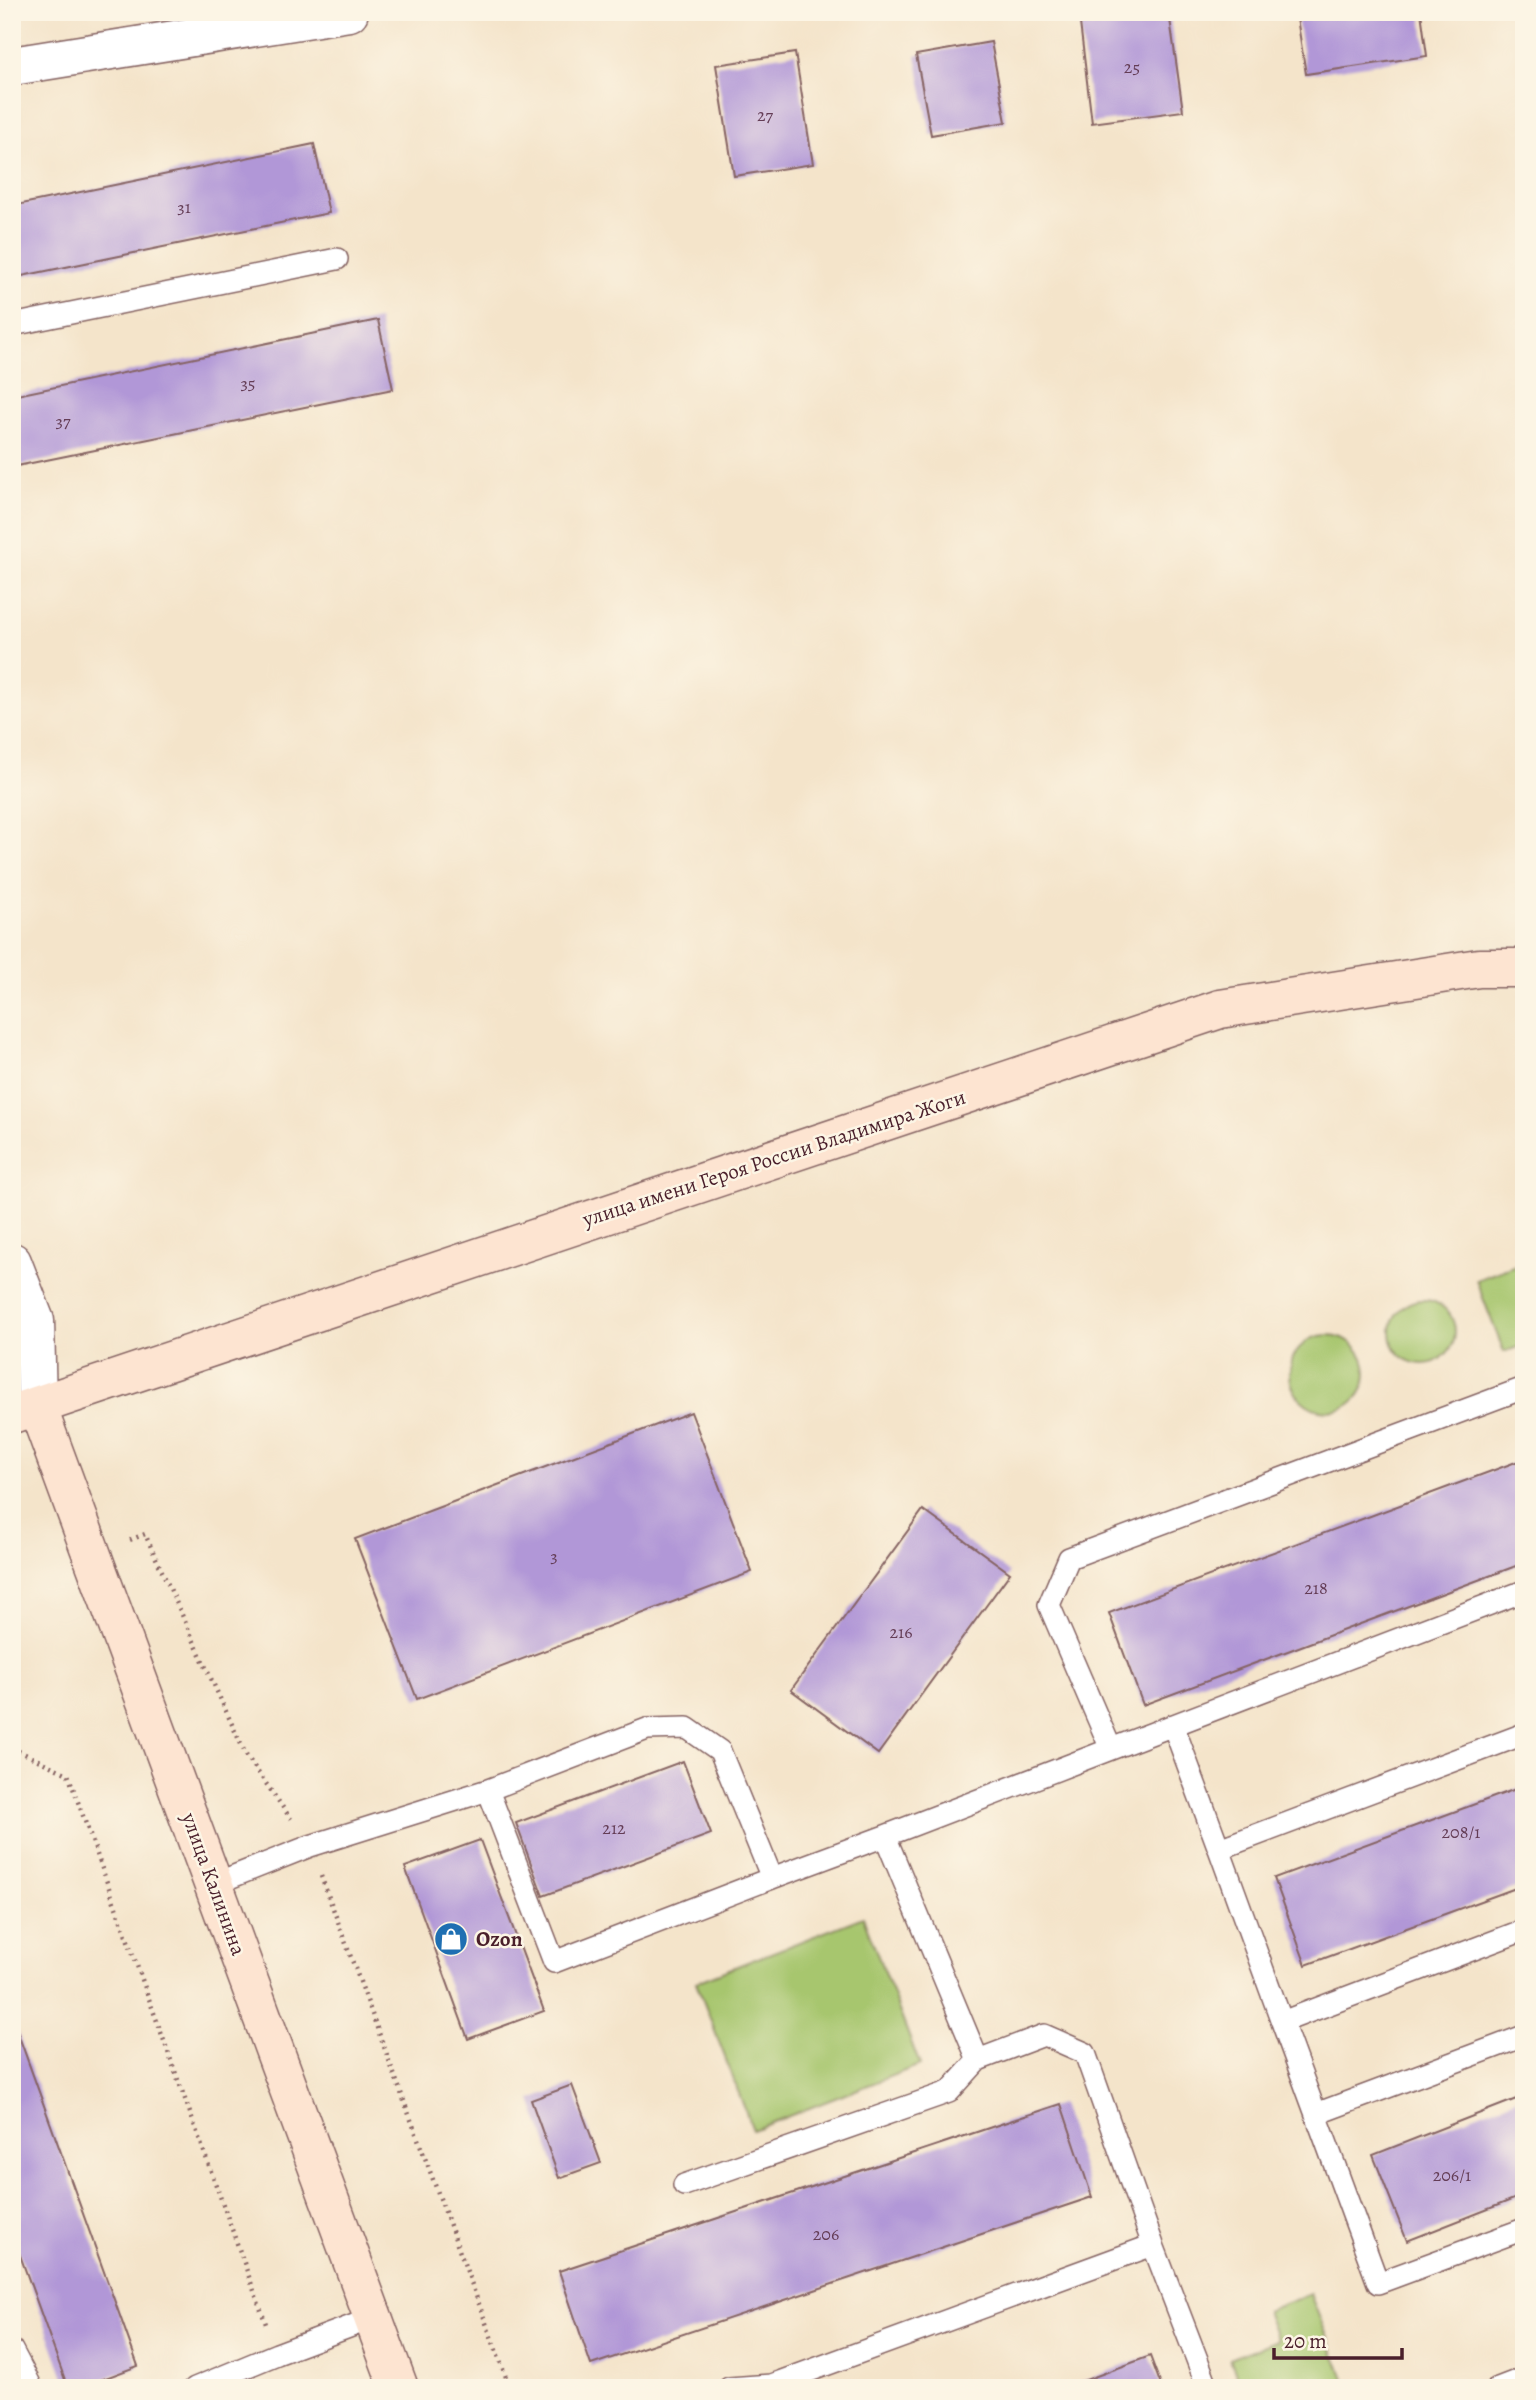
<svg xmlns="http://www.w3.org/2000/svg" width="1536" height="2400" font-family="Alegreya,serif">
<rect width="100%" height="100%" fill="#fcf5e5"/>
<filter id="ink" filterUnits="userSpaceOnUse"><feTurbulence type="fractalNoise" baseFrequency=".0143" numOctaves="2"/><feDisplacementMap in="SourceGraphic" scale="14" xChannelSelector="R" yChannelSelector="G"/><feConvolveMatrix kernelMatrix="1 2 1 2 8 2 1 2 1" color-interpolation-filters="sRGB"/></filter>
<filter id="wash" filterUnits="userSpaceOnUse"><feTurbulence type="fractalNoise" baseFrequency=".00686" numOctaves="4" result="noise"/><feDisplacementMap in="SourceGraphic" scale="28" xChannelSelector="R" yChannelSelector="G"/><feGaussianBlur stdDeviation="1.57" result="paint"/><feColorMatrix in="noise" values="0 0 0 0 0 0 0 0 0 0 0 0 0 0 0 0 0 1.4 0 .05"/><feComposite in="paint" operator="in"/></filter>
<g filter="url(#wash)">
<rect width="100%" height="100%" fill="#f4e4ca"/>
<path fill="#a7c66e" stroke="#78724c" stroke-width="2" d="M 1524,1262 L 1524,1345 L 1504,1352 L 1476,1280 Z
M1391 1332a32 32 0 1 1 64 0a32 32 0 1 1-64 0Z
M1290 1373a38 38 0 1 1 76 0a38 38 0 1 1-76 0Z
M 863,1917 L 920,2065 L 753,2130 L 696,1982 Z
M 1310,2294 L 1348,2388 L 1242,2388 L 1230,2359 L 1277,2340 L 1266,2311 Z"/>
<g id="blocks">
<path fill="#b197d7" d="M 1169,12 L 1183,111 L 1092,123 L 1080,23 Z
M 1296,12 L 1421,12 L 1427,56 L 1306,74 Z
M 991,42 L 1006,122 L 931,135 L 916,55 Z
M 795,53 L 813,164 L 734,176 L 716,65 Z
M 314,144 L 329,213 L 12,278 L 12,206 Z
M 378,320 L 393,389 L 12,467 L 12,396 Z
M 691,1412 L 752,1572 L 417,1699 L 355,1539 Z
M 1524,1459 L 1524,1563 L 1143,1705 L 1109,1613 Z
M 923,1510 L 1010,1573 L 878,1754 L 791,1690 Z
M 683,1761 L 711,1834 L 543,1896 L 516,1823 Z
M 1524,1786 L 1524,1885 L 1306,1965 L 1274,1878 Z
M 480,1840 L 544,2011 L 468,2039 L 405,1867 Z
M 12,2017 L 138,2366 L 79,2388 L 68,2388 L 12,2233 Z
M 572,2085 L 601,2163 L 559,2178 L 531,2100 Z
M 1524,2096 L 1524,2195 L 1407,2241 L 1373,2155 Z
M 1061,2104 L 1092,2197 L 591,2365 L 559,2271 Z
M 1150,2356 L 1162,2388 L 1067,2388 L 1067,2387 Z"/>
</g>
</g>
<g filter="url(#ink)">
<use href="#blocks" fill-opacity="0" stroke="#866463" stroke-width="2"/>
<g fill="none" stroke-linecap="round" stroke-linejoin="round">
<g stroke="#866463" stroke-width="24">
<path id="lane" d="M 12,325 L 337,259
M 1524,1388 L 1069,1558 L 1049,1605 L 1111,1749 L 1524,1591
M 1173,1725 L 1219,1849 L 1524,1734
M 488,1790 L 554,1962 L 772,1878
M 885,1836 L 1111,1749
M 1219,1849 L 1282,2022 L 1524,1930
M 214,1884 L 310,1846 L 488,1790 L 647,1729 L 687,1728 L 720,1751 L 772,1878 L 885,1836 L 978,2060 L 1044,2035 L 1085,2053 L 1153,2245 L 1208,2388
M 1282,2022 L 1378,2283 L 1524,2229
M 1316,2114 L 1524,2036
M 684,2185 L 949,2092 L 978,2060
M 12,2350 L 32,2388
M 195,2388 L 277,2354 L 373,2318
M 729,2388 L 771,2385 L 1153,2245
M 1498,2388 L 1524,2378"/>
</g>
<g stroke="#866463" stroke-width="41">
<path id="street" d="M 12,66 L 349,12
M 12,1262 L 35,1321 L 37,1406"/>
</g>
<g stroke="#866463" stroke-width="41">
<path id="secondary" d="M 37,1406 L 399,2388
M 12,1414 L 1220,1009 L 1479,968 L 1524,968"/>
</g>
<path stroke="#866463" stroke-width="4.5" stroke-dasharray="2 5" stroke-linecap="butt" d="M 130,1540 L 145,1534 L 246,1755 L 291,1819
M 12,1748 L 68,1774 L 266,2324
M 321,1876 L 510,2388"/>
<use href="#lane" stroke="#fff" stroke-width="21"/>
<use href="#street" stroke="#fff" stroke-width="38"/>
<use href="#secondary" stroke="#fde4d1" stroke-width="38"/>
</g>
</g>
<defs>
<g id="shop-disc" transform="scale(1.75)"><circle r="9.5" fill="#1f6fb2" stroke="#fcf5e5"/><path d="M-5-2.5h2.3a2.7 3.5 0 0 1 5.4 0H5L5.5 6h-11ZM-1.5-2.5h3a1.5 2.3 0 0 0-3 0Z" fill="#fff"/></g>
</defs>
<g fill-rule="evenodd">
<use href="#shop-disc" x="451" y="1939"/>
</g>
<g text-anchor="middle" stroke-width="5" stroke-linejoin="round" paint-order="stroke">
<g font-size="18" fill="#643d56">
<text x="1132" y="73">25</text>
<text x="765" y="121">27</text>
<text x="184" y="213">31</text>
<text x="248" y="389">35</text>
<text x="63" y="427">37</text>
<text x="554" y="1562">3</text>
<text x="1316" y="1594">218</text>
<text x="901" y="1638">216</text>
<text x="614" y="1834">212</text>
<text x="1461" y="1838">208/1</text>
<text x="1452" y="2181">206/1</text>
<text x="826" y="2240">206</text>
</g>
<g font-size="21" fill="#4a1f2b" stroke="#fcf5e5">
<text transform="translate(774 1158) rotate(-18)" y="7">улица имени Героя России Владимира Жоги</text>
<text transform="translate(214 1884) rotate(70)" y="7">улица Калинина</text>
</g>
<g font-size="21" font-weight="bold" fill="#4a1f2b" stroke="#fcf5e5" text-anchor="start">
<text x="476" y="1946">Ozon</text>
</g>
</g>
<rect width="1536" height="2400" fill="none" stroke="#fcf5e5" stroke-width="42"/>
<path d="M1274 2348v10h128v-10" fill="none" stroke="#4a1f2b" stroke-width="3.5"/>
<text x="1284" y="2348" font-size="21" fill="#4a1f2b" stroke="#fcf5e5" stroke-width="5" paint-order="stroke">20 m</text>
</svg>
